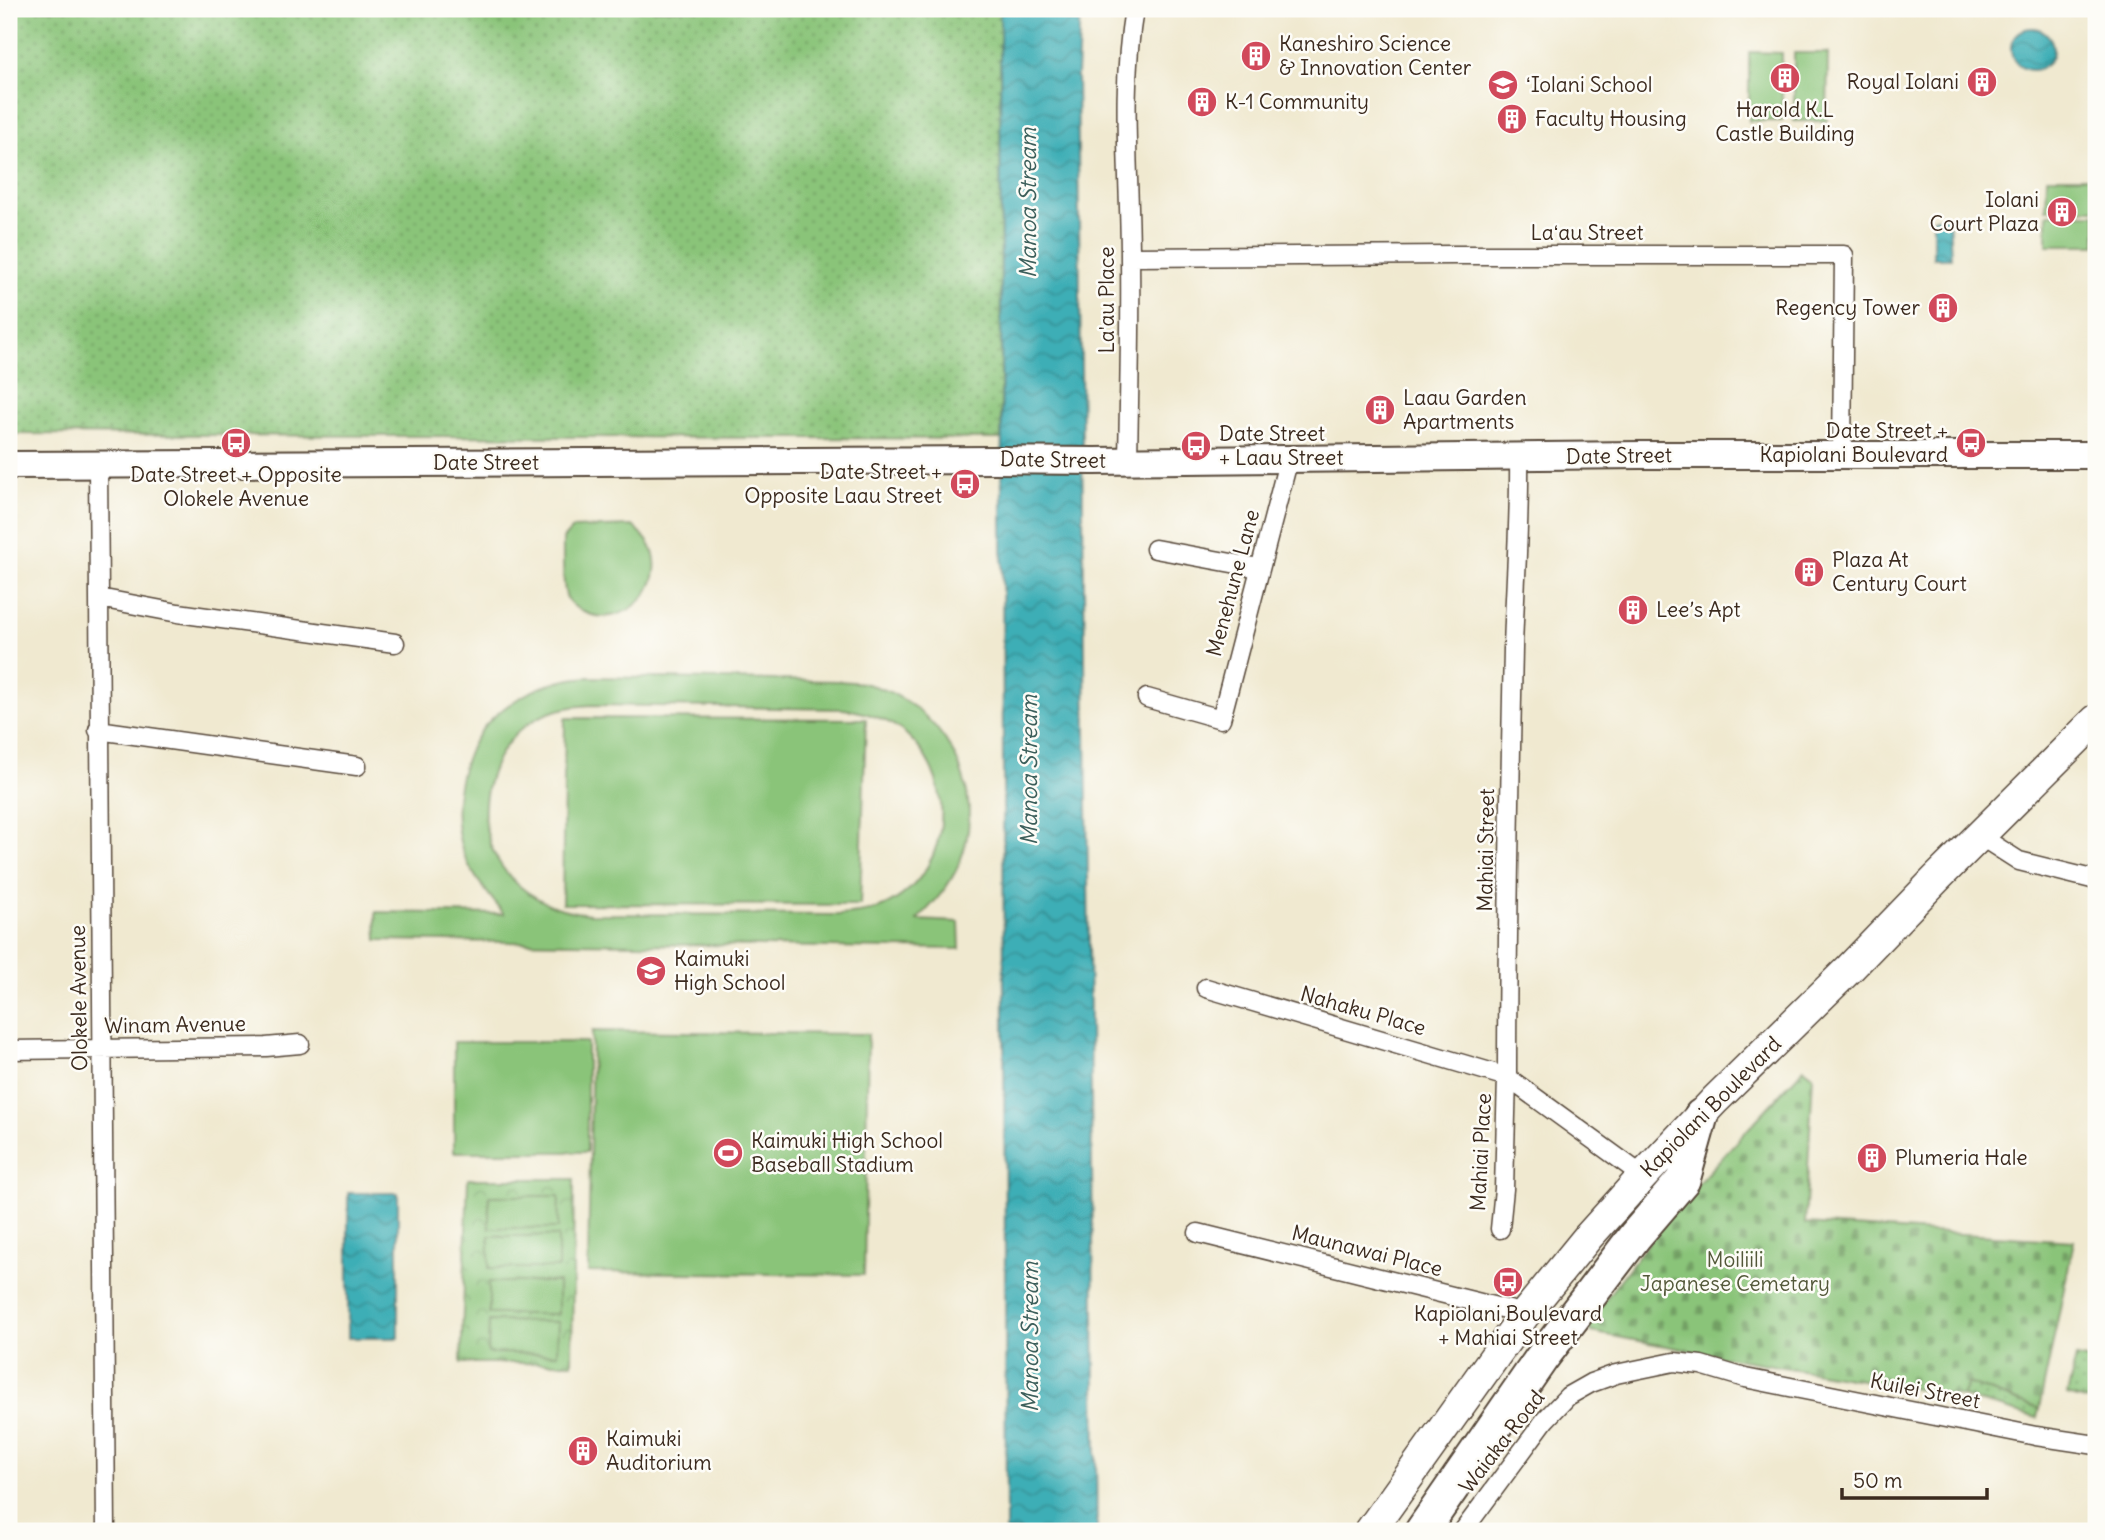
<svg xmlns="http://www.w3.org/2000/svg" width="2105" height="1540" font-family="Delius,sans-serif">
<defs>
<pattern id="grass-dots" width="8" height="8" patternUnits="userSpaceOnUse" patternTransform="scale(1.75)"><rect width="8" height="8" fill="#8ac479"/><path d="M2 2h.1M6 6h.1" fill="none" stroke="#729f63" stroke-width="1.8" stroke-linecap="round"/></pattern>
<pattern id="cemetery-stones" width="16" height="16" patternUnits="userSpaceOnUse" patternTransform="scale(1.75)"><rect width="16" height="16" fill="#8ac479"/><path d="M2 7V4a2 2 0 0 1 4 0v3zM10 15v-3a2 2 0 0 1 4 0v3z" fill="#729f63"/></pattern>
<pattern id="park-crowns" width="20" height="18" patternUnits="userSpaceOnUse" patternTransform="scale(1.75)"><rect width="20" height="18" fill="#8ac479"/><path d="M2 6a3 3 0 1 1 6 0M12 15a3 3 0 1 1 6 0" fill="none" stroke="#729f63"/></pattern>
<pattern id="water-waves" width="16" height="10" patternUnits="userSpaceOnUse" patternTransform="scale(1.75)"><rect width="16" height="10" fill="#3daeb6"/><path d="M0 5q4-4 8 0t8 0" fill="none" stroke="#348e93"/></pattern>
</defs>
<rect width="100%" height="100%" fill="#fdfcf7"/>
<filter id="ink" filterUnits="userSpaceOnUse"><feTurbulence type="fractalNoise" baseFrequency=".0143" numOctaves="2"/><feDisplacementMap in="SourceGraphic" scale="14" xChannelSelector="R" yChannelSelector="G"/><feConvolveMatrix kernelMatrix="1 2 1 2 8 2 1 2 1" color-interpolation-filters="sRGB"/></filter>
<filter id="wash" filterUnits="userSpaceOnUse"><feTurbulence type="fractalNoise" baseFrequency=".00686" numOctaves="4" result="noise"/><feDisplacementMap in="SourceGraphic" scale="28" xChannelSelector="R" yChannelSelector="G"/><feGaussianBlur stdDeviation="1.57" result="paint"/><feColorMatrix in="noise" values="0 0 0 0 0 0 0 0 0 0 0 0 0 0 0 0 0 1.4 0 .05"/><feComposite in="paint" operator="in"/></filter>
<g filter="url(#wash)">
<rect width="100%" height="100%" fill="#f0e9d0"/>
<path fill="url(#grass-dots)" stroke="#62774c" stroke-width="2" d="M 9,9 L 1000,9 L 1001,439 L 9,434 Z
M 2076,1357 L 2096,1361 L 2096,1403 L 2067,1395 Z
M 1967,1383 L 2039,1409 L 2037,1418 L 1962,1397 Z"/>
<path fill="url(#cemetery-stones)" stroke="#62774c" stroke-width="2" d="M 1804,1068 L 1813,1075 L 1805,1224 L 2074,1241 L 2039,1409 L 1968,1383 L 1962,1397 L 1730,1358 L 1591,1332 L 1588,1328 L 1588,1322 L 1659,1229 L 1703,1178 Z"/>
<path fill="url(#park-crowns)" stroke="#62774c" stroke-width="2" d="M 468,1179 L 574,1179 L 572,1363 L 461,1363 Z"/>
<path fill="#8ac479" stroke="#62774c" stroke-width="2" fill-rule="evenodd" d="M 1749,52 L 1782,53 L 1782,121 L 1749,121 Z
M 1794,53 L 1828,53 L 1827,121 L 1794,121 Z
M 2047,177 L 2096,177 L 2096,209 L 2046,209 Z
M 2047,214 L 2096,214 L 2096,245 L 2047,245 Z
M 633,526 C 639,532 647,538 651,547 C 670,587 623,631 584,612 C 577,609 571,605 567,598 C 562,590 563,551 563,539 L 573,528 Z
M 589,677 L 841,681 C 848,682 856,682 863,683 C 942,701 991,788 959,864 C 949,887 934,903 917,920 L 959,922 L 960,949 L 377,940 L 376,912 L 504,914 C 489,894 472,877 463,852 C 448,808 460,744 497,714 C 524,691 555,679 589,677 ZM 592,705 L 843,709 C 866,712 889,719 907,735 C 963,786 949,882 877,909 C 865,913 853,914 840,915 L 590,914 C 513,908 463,841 494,767 C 501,749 515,732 531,722 C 549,710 571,706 592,705 Z
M 565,718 L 866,719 L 860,905 L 562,904 Z
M 592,1031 L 868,1034 L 864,1275 L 588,1272 Z
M 454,1042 L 587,1042 L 587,1152 L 454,1152 Z
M 489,1196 L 559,1196 L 558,1228 L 489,1228 Z
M 489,1236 L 558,1236 L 558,1268 L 489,1268 Z
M 489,1282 L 558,1282 L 558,1314 L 489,1314 Z
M 489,1321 L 558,1322 L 557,1354 L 488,1353 Z"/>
<path fill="url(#water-waves)" stroke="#3c6c6a" stroke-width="2" d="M 1000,9 L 1080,9 L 1077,75 L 1097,1531 L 1006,1531 Z
M2011 49a21 21 0 1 1 42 0a21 21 0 1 1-42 0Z
M 1933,218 L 1949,218 L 1951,258 L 1933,258 Z
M 348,1193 L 398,1193 L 398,1338 L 348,1338 Z"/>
</g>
<g filter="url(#ink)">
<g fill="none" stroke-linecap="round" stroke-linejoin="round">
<g stroke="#564739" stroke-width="21">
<path id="street" d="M 1130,257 L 1453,255 L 1844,255 L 1842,455
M 1519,457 C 1520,521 1515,584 1513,648 C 1510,791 1507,934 1507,1077 L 1643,1176
M 1128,461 C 1129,394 1131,326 1130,259 C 1130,175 1120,92 1134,9
M 98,464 L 106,1531
M 1155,549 L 1259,568
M 99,598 L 178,613 L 395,643
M 1147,698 L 1221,719 L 1289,458
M 98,730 L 357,766
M 1980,836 L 2019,861 L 2096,880
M 1206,988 L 1507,1077 L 1504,1189 L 1500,1229
M 9,1050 L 266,1047 L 300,1044
M 1198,1233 L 1525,1314
M 1463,1531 L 1545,1420 L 1568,1396 L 1591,1383 L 1616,1374 L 1674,1362 L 1701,1365 L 1745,1378 L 2036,1436 L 2096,1445"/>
</g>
<g stroke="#564739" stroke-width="30">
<path id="secondary" d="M 9,465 L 993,460 L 1094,461 L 1640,455 L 2096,455"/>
</g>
<g stroke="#564739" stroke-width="33">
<path id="primary" d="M 1370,1531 L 1525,1314 L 1588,1237 L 1643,1176 L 1715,1100 L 1850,968 L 1936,879 L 2096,720"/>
</g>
<g stroke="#564739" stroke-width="37">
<path id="highway" d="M 1422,1531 L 1541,1359 L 1635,1236 L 1683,1180 L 1701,1116"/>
</g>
<use href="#street" stroke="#fff" stroke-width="18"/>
<use href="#secondary" stroke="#fff" stroke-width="26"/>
<use href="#primary" stroke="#fff" stroke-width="30"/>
<use href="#highway" stroke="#fff" stroke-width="33"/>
</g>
</g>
<defs>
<g id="building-disc" transform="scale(1.575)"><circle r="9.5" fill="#d1495b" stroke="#fdfcf7"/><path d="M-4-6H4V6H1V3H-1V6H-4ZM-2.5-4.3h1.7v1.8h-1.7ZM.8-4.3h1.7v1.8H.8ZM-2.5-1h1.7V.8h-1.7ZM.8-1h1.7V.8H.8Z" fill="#fff"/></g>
<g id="school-disc" transform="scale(1.575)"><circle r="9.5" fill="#d1495b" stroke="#fdfcf7"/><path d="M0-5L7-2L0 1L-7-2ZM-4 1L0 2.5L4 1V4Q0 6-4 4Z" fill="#fff"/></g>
<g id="bus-disc" transform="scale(1.575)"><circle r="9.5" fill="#d1495b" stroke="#fdfcf7"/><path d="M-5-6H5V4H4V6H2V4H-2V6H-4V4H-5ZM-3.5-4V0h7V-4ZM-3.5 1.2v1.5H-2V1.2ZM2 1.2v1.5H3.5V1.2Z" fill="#fff"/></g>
<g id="stadium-disc" transform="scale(1.575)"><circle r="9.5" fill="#d1495b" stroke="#fdfcf7"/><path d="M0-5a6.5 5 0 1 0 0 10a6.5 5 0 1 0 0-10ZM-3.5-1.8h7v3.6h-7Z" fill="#fff"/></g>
</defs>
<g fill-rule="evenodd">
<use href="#building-disc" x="1256" y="56"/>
<use href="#building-disc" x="1785" y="78"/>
<use href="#building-disc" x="1982" y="82"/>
<use href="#school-disc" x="1503" y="85"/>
<use href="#building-disc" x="1202" y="102"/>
<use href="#building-disc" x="1512" y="119"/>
<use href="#building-disc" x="2062" y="212"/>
<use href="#building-disc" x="1943" y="308"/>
<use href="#building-disc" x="1380" y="410"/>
<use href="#bus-disc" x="236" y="443"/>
<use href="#bus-disc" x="1971" y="443"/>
<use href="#bus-disc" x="1196" y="446"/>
<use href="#bus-disc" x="965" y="484"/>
<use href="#building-disc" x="1809" y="572"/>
<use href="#building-disc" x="1633" y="610"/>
<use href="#school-disc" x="651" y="971"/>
<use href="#stadium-disc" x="728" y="1153"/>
<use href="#building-disc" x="1872" y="1158"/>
<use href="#bus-disc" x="1508" y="1282"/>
<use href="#building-disc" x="583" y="1451"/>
</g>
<g text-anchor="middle" stroke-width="5" stroke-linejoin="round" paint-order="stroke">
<g font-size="21" fill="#3b2a1e" stroke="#fdfcf7" text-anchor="start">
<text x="1279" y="51">Kaneshiro Science<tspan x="1279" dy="24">&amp; Innovation Center</tspan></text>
<text x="1959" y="89" text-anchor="end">Royal Iolani</text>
<text x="1526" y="92">ʻIolani School</text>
<text x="1225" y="109">K-1 Community</text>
<text x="1785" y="117" text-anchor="middle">Harold K.L<tspan x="1785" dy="24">Castle Building</tspan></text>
<text x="1535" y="126">Faculty Housing</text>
<text x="2039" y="207" text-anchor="end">Iolani<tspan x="2039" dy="24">Court Plaza</tspan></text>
<text x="1920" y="315" text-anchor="end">Regency Tower</text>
<text x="1403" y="405">Laau Garden<tspan x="1403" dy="24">Apartments</tspan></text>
<text x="1948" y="438" text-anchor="end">Date Street +<tspan x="1948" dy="24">Kapiolani Boulevard</tspan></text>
<text x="1219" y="441">Date Street<tspan x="1219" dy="24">+ Laau Street</tspan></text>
<text x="942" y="479" text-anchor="end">Date Street +<tspan x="942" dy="24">Opposite Laau Street</tspan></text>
<text x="236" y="482" text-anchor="middle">Date Street + Opposite<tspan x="236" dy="24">Olokele Avenue</tspan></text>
<text x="1832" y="567">Plaza At<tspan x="1832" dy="24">Century Court</tspan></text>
<text x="1656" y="617">Lee’s Apt</text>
<text x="674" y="966">Kaimuki<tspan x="674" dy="24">High School</tspan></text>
<text x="751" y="1148">Kaimuki High School<tspan x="751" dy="24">Baseball Stadium</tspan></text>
<text x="1895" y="1165">Plumeria Hale</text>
<text x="1508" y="1321" text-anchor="middle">Kapiolani Boulevard<tspan x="1508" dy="24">+ Mahiai Street</tspan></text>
<text x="606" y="1446">Kaimuki<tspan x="606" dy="24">Auditorium</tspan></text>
</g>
<g font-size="21" fill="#3b2a1e" stroke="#fdfcf7">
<text x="1587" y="240">Laʻau Street</text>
<text transform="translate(1107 300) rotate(-90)" y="7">La'au Place</text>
<text transform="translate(1619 456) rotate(-1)" y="7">Date Street</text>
<text transform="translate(1053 460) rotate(1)" y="7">Date Street</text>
<text x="486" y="470">Date Street</text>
<text transform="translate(1233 583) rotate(-75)" y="7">Menehune Lane</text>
<text transform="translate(1486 850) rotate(-89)" y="7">Mahiai Street</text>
<text transform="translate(79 998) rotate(-91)" y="7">Olokele Avenue</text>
<text transform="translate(1363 1011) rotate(16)" y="7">Nahaku Place</text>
<text transform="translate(175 1025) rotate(-1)" y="7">Winam Avenue</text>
<text transform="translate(1711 1107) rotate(-45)" y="7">Kapiolani Boulevard</text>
<text transform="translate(1481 1152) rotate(-87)" y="7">Mahiai Place</text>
<text transform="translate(1367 1251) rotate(14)" y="7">Maunawai Place</text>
<text transform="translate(1925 1391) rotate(11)" y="7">Kuilei Street</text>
<text transform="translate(1502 1442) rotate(-52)" y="7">Waiaka Road</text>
</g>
<g font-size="21" fill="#535839" stroke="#fdfcf7">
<text x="1735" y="1267">Moiliili<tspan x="1735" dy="24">Japanese Cemetary</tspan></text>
</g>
<g font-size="23" font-style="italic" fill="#3c5f5b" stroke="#fdfcf7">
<text transform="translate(1028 203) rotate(-90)" y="8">Manoa Stream</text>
<text transform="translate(1029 770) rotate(-90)" y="8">Manoa Stream</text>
<text transform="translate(1030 1337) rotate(-90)" y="8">Manoa Stream</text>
</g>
</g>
<rect width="2105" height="1540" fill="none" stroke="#fdfcf7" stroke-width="35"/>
<path d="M1842 1488v10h145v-10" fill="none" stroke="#3b2a1e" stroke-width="3.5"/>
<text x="1853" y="1488" font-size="21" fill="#3b2a1e" stroke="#fdfcf7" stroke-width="5" paint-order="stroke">50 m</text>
</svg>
